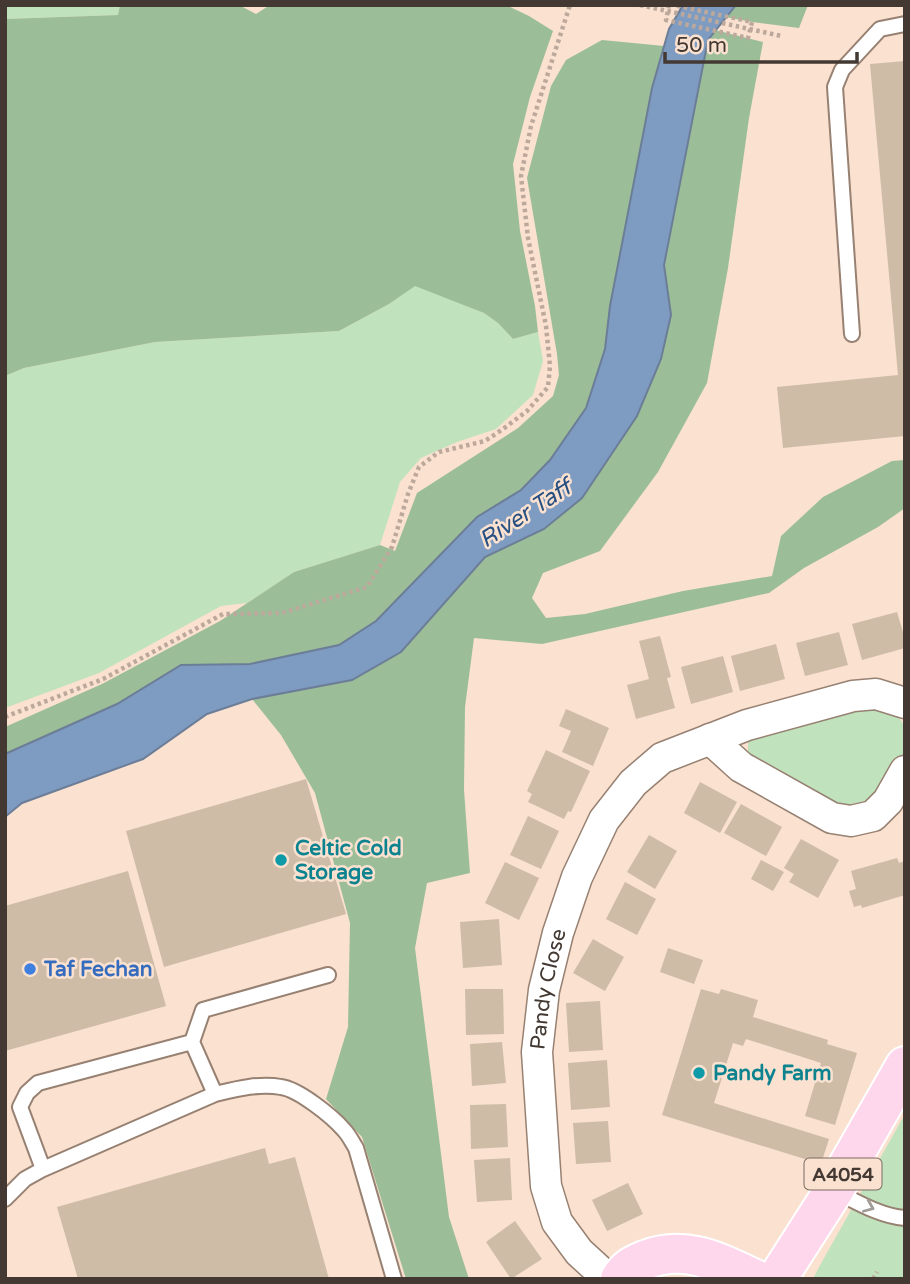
<svg xmlns="http://www.w3.org/2000/svg" width="910" height="1284" font-family="'Varela Round',sans-serif">
<rect width="100%" height="100%" fill="#fae1d0"/>
<path fill="#c0e3bd" d="M 5,5 L 120,5 L 118,15 L 5,19 Z
M 415,285 L 484,313 L 498,323 L 513,339 L 538,332 L 543,361 L 533,395 L 496,429 L 457,442 L 421,458 L 400,482 L 380,545 L 294,572 L 247,603 L 221,606 L 99,673 L 5,708 L 5,376 L 24,368 L 155,342 L 339,331 L 389,304 Z
M 860,705 L 896,713 L 905,727 L 905,755 L 899,766 L 872,798 L 859,803 L 841,805 L 826,802 L 748,755 L 748,743 L 754,735 Z
M 905,1114 L 905,1279 L 813,1279 L 819,1267 Z"/>
<path fill="#9bbe98" d="M 120,5 L 239,5 L 256,14 L 270,5 L 506,5 L 529,16 L 553,31 L 530,97 L 513,164 L 520,231 L 535,306 L 538,332 L 513,339 L 498,323 L 484,313 L 415,286 L 389,304 L 339,331 L 155,342 L 24,368 L 5,376 L 5,19 L 118,15 Z
M 736,5 L 808,5 L 799,28 L 752,22 L 725,17 Z
M 715,30 L 763,42 L 749,118 L 728,268 L 707,383 L 658,472 L 600,551 L 543,573 L 532,598 L 546,618 L 585,614 L 683,591 L 772,576 L 781,536 L 823,497 L 892,461 L 905,460 L 905,508 L 878,527 L 804,568 L 769,593 L 542,644 L 474,638 L 465,707 L 464,790 L 470,873 L 427,883 L 415,948 L 449,1217 L 469,1279 L 406,1279 L 362,1137 L 326,1099 L 348,1027 L 350,923 L 315,793 L 281,735 L 252,699 L 352,680 L 401,652 L 485,557 L 544,529 L 637,416 L 661,359 L 671,315 L 664,265 L 708,39 Z
M 602,40 L 664,46 L 652,88 L 610,306 L 605,349 L 586,408 L 550,460 L 521,490 L 477,517 L 376,621 L 339,645 L 250,664 L 181,665 L 117,704 L 5,754 L 5,727 L 102,684 L 220,621 L 294,572 L 380,545 L 395,551 L 417,493 L 518,428 L 553,396 L 559,375 L 557,354 L 527,178 L 551,86 L 566,60 Z"/>
<path fill="#7e9bc2" stroke="#6c7e97" stroke-width="2" d="M 683,5 L 736,5 L 708,40 L 664,265 L 671,315 L 661,359 L 637,416 L 582,498 L 544,529 L 485,557 L 401,652 L 352,680 L 252,699 L 207,714 L 143,759 L 22,803 L 5,817 L 5,754 L 117,704 L 181,665 L 250,664 L 339,645 L 376,621 L 477,517 L 521,490 L 550,460 L 586,408 L 605,349 L 610,306 L 652,88 L 669,29 Z"/>
<path fill="#cebca7" d="M 905,61 L 905,436 L 783,448 L 777,387 L 898,375 L 870,64 Z
M 897,612 L 905,639 L 905,648 L 862,660 L 852,624 Z
M 839,632 L 848,665 L 805,676 L 796,643 Z
M 660,636 L 671,677 L 667,678 L 675,708 L 636,719 L 627,685 L 649,679 L 639,641 Z
M 776,644 L 785,679 L 740,691 L 731,656 Z
M 723,656 L 733,692 L 691,704 L 681,667 Z
M 566,709 L 609,728 L 593,766 L 562,752 L 571,731 L 559,726 Z
M 546,750 L 590,771 L 571,812 L 568,811 L 564,819 L 528,802 L 532,794 L 527,791 Z
M 306,779 L 346,914 L 164,967 L 126,831 Z
M 700,782 L 737,802 L 720,833 L 684,813 Z
M 741,804 L 782,827 L 766,856 L 724,833 Z
M 528,816 L 559,831 L 541,869 L 510,855 Z
M 649,835 L 677,851 L 655,889 L 627,872 Z
M 801,839 L 839,860 L 818,898 L 789,882 L 794,874 L 784,868 Z
M 897,858 L 899,863 L 905,861 L 905,895 L 862,908 L 861,905 L 854,907 L 849,891 L 856,889 L 851,871 Z
M 761,860 L 784,872 L 773,891 L 751,879 Z
M 505,862 L 539,878 L 519,920 L 485,903 Z
M 128,871 L 166,1006 L 5,1051 L 5,906 Z
M 625,882 L 656,899 L 637,935 L 606,919 Z
M 499,919 L 502,965 L 463,968 L 460,922 Z
M 593,939 L 624,957 L 605,991 L 573,973 Z
M 668,948 L 703,960 L 694,984 L 660,972 Z
M 465,989 L 503,989 L 504,1034 L 466,1035 Z
M 701,989 L 719,994 L 721,989 L 758,1000 L 753,1017 L 828,1040 L 827,1044 L 857,1053 L 835,1125 L 805,1116 L 821,1063 L 746,1039 L 743,1046 L 733,1043 L 714,1103 L 829,1139 L 821,1164 L 662,1115 Z
M 600,1001 L 603,1050 L 569,1052 L 566,1003 Z
M 502,1042 L 506,1083 L 472,1086 L 470,1044 Z
M 607,1060 L 610,1107 L 571,1110 L 568,1063 Z
M 506,1104 L 508,1147 L 471,1149 L 470,1105 Z
M 608,1121 L 611,1162 L 576,1164 L 573,1123 Z
M 265,1148 L 269,1164 L 295,1157 L 329,1279 L 78,1279 L 57,1207 Z
M 510,1158 L 512,1200 L 477,1202 L 474,1160 Z
M 628,1183 L 643,1214 L 607,1231 L 592,1200 Z
M 515,1221 L 542,1259 L 511,1279 L 486,1242 Z"/>
<g fill="none" stroke-linecap="round" stroke-linejoin="round">
<g stroke="#978172" stroke-width="18">
<path id="lane" d="M 852,334 L 835,87 L 842,70 L 880,29 L 905,24
M 192,1042 L 215,1094
M 43,1169 L 20,1107 L 27,1093 L 38,1083 L 192,1042 L 203,1010 L 328,975
M 835,1191 C 857,1202 880,1216 905,1218
M 5,1199 L 25,1179 L 43,1169 L 215,1094 C 236,1089 259,1083 281,1087 C 298,1089 332,1116 344,1130 C 349,1135 352,1142 356,1148 L 394,1279"/>
</g>
<g stroke="#978172" stroke-width="33">
<g id="street">
<path d="M 710,739 L 741,767 L 832,818 L 851,821 L 873,816 L 888,801 L 905,771"/>
<path id="s1" d="M 611,1279 L 603,1274 L 579,1252 L 557,1222 L 546,1186 L 537,1052 L 544,990 L 558,933 L 577,877 L 604,820 L 633,783 L 662,758 L 747,725 L 853,696 L 876,694 L 905,703"/>
</g>
</g>
<g stroke="#fff" stroke-width="42">
<path id="primary" d="M 620,1279 C 627,1268 633,1265 645,1260 C 686,1244 718,1262 755,1279
M 777,1279 L 834,1190 L 905,1066"/>
</g>
<path stroke="#bda99c" stroke-width="4.5" stroke-dasharray="3.5 3.5" stroke-linecap="butt" d="M 640,5 L 781,36
M 669,5 L 666,20 L 748,38 L 752,22 L 673,5
M 5,717 L 103,679 L 223,614 L 282,613 L 367,587 L 392,547 L 408,494 L 419,467 L 439,452 L 485,441 L 503,429 L 527,411 L 548,387 L 550,366 L 546,326 L 528,238 L 521,176 L 531,126 L 570,5
M 873,1279 L 877,1272"/>
<use href="#lane" stroke="#fff" stroke-width="14"/>
<use href="#street" stroke="#fff" stroke-width="30"/>
<use href="#primary" stroke="#fed7ec" stroke-width="38"/>
</g>
<defs><path id="oneway-chevron" d="M-2-3.5L2.5 0L-2 3.5" fill="none" stroke-width="1.6" stroke-linecap="round" stroke-linejoin="round" transform="scale(1.75)"/></defs>
<use stroke="#a19c98" href="#oneway-chevron" transform="translate(869 1207) rotate(23)"/>
<g fill="#0f9aa8" stroke="#fae1d0" stroke-width="2.5">
<circle cx="281" cy="860" r="7"/>
<circle cx="699" cy="1073" r="7"/>
</g>
<circle fill="#3f7fe0" stroke="#fae1d0" stroke-width="2.5" cx="30" cy="969" r="7"/>
<g text-anchor="middle" stroke-width="5" stroke-linejoin="round" paint-order="stroke">
<rect fill="#fae1d0" stroke="#7a6b61" stroke-width="2" x="804.5" y="1158.5" width="77" height="31" rx="5"/>
<g font-size="19" font-weight="bold" fill="#433932">
<text x="843" y="1181">A4054</text>
</g>
<g font-size="21" font-weight="bold" fill="#0d838f" stroke="#fae1d0" text-anchor="start">
<text x="295" y="855">Celtic Cold<tspan x="295" dy="24">Storage</tspan></text>
<text x="713" y="1080">Pandy Farm</text>
</g>
<g font-size="21" font-weight="bold" fill="#366cbe" stroke="#fae1d0" text-anchor="start">
<text x="44" y="976">Taf Fechan</text>
</g>
<g font-size="21" fill="#433932" stroke="#fae1d0">
<text dy="7" stroke="none"><textPath href="#s1" startOffset="315">Pandy Close</textPath></text>
</g>
<g font-size="23" font-style="italic" fill="#275082" stroke="#fae1d0">
<text transform="translate(525 513) rotate(-33)" y="8">River Taff</text>
</g>
</g>
<rect width="910" height="1284" fill="none" stroke="#433932" stroke-width="14"/>
<path d="M665 52v10h192v-10" fill="none" stroke="#433932" stroke-width="3.5"/>
<text x="676" y="52" font-size="21" fill="#433932" stroke="#fae1d0" stroke-width="5" paint-order="stroke">50 m</text>
</svg>
